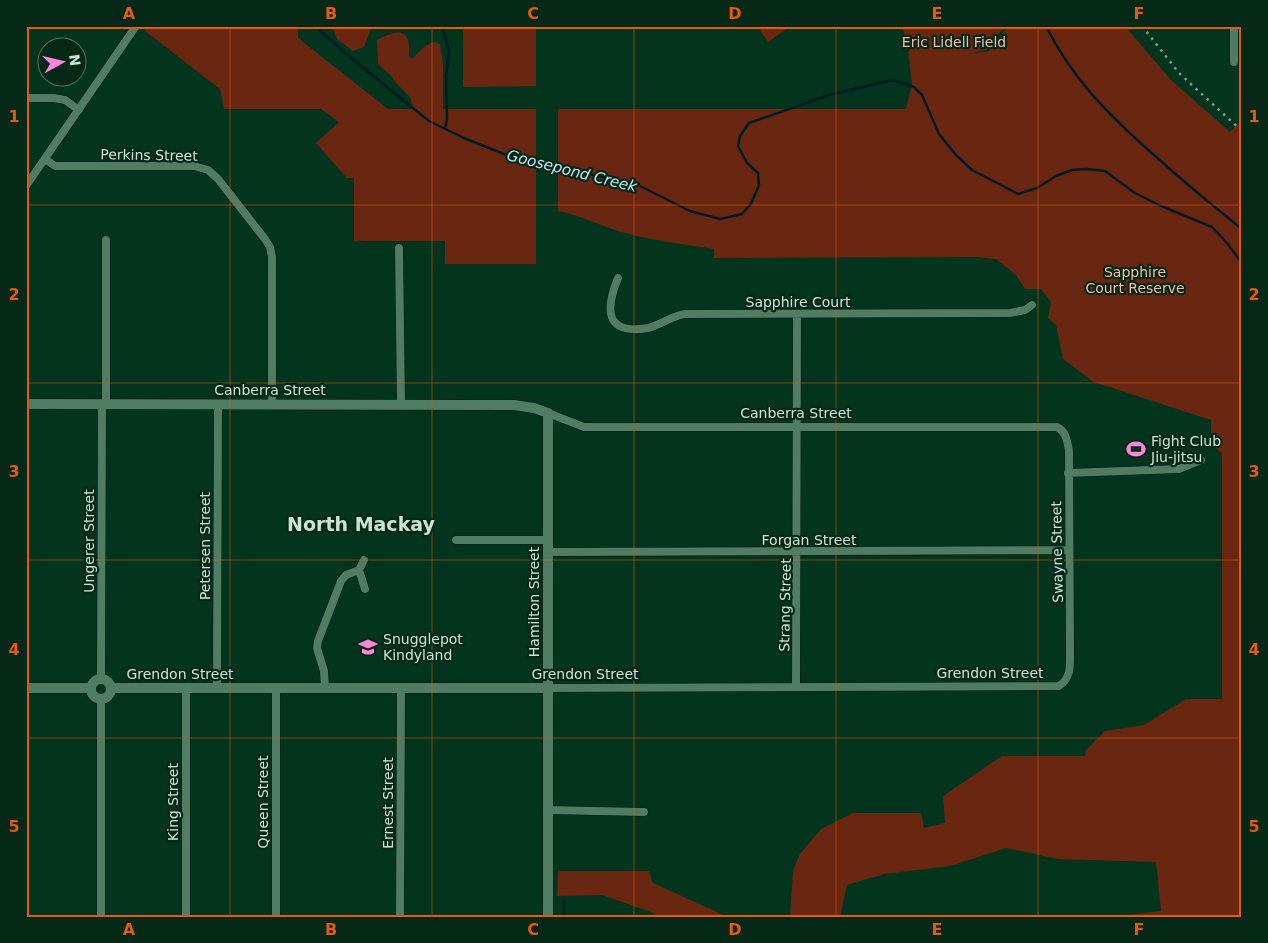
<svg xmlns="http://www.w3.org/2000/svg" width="1268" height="943" font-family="'DejaVu Sans',sans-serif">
<rect width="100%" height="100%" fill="#03341e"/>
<path fill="#692712" d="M 148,26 L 298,26 L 298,38 L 388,109 L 414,109 L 410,97 L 396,83 L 390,74 L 382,68 L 378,63 L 377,40 C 398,29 411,27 409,56 L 412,59 L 425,46 L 434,42 L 440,44 L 443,63 L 443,109 L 536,109 L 536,264 L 445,264 L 445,241 L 354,241 L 354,178 L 347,178 L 316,143 L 339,122 L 321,109 L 224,109 L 220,89 L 145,31 Z
M 332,26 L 372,26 L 364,47 L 353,51 L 337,39 Z
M 463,26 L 536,26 L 536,86 L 463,87 Z
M 757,26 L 791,26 L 768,42 Z
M 902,26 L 1005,26 L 986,50 L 967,54 L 989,51 L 1008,26 L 1125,26 L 1171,80 L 1230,132 L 1242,119 L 1242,917 L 1111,917 L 1161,911 L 1156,862 L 1058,859 L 1006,848 L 950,866 L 884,874 L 847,885 L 840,917 L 790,917 L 793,870 L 800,854 L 821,829 L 853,813 L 921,813 L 924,828 L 945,823 L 943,796 L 1002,756 L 1085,756 L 1086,750 L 1105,731 L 1144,725 L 1186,699 L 1222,699 L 1222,454 L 1211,442 L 1211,420 L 1094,382 L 1063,359 L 1056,325 L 1048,318 L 1051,302 L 1041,289 L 1025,289 L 1016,275 L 996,259 L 975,257 L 714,258 L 714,249 C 684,244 654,241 625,233 C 602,227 581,215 558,211 L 558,109 L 906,109 L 912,84 L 908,51 L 910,51 Z
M 558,871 L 649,871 L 653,883 L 728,917 L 661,917 L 648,911 L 602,895 L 557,896 Z"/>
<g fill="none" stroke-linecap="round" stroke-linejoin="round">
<path stroke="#021b21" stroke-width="2.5" d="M 315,26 L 345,53 L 429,121 L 464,138 L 509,156 L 638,185 L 690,211 L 720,219 L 742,214 L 751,204 L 759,185 L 758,173 L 747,163 L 738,146 L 740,136 L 749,123 L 829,95 L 892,80 L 914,87 L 922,95 L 939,134 L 956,155 L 972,170 L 1018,194 L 1037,188 L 1056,176 L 1072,170 L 1086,169 L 1105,171 L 1135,193 L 1159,205 L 1212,227 L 1227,243 L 1242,263
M 442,26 L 449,51 L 446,75 L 447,119 L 445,128
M 1046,26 C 1070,75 1105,111 1145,147 C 1177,176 1209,203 1242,229
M 564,901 L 564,917"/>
<g stroke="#03180c" stroke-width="9">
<path id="minor" d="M 1234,62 L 1234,26
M 26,98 L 54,98 L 65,100 L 79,110
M 45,159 L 55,166 L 194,166 L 208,170 L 218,179 L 265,239 L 270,247 L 272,257 L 272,404
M 26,186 L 136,26
M 106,240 L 106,404
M 399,248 L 401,404
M 618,278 C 605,310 605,335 648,328 C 661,325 671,316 685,314 L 1010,313 L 1025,310 L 1032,305
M 548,413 L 584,427 L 1057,427 C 1066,431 1067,441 1069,450 L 1070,654 C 1070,667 1071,678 1059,686 L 548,688
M 1068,473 L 1179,469 L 1201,460
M 456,540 L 548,540
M 548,552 L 1069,550
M 359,570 L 364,560
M 101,679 L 102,404
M 796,686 L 797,315
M 186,688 L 186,917
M 217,688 L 218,404
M 325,688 L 324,671 L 317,648 L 318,641 L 341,581 L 346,575 L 359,570 L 365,589
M 101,698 L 101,917
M 547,810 L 644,812
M 276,917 L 276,688
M 400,917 L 401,688"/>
</g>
<g stroke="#03180c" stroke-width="11">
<path id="tertiary" d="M 26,404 L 514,405 L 534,408 L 548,413 L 548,917
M91 689a10 10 0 1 1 20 0a10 10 0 1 1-20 0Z
M 26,688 L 91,688
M 111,688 L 548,688"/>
</g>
<use href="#minor" stroke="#4f7c62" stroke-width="8"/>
<use href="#tertiary" stroke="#4f7c62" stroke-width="10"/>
<path stroke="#7b9d8b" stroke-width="2.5" stroke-dasharray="2.5 5" stroke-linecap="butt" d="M 1142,26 L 1179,73 L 1242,131"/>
</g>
<path fill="none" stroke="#e8590c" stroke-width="1" stroke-opacity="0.55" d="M 230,26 L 230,917M 432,26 L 432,917M 634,26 L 634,917M 836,26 L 836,917M 1038,26 L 1038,917M 26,205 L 1242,205M 26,383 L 1242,383M 26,560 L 1242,560M 26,738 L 1242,738"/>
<defs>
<g id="stadium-bare" transform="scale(1.5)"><path d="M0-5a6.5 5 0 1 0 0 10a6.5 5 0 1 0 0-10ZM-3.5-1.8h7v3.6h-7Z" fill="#ff85df" stroke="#052817" stroke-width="2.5" paint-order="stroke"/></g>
<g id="school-bare" transform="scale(1.5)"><path d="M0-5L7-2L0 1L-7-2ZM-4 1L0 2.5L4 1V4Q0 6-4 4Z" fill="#ff85df" stroke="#052817" stroke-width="2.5" paint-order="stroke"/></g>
</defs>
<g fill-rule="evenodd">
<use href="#stadium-bare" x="1136" y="449"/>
<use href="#school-bare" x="368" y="647"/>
</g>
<g text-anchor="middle" stroke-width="4.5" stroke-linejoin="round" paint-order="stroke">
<g font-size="14" fill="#f8b8a4" stroke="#052817">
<text x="954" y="47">Eric Lidell Field</text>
<text x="1135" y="277">Sapphire<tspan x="1135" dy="16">Court Reserve</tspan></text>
</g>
<g font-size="14" fill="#cce4d5" stroke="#052817">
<text transform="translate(149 155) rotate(1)" y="5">Perkins Street</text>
<text x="798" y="307">Sapphire Court</text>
<text x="270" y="395">Canberra Street</text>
<text x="796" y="418">Canberra Street</text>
<text x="809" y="545">Forgan Street</text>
<text transform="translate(89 541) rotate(-90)" y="5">Ungerer Street</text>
<text transform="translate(205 546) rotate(-90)" y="5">Petersen Street</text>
<text transform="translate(1057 552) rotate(-91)" y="5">Swayne Street</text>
<text transform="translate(534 602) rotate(-90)" y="5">Hamilton Street</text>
<text transform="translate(785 605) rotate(-89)" y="5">Strang Street</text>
<text x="990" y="678">Grendon Street</text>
<text x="180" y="679">Grendon Street</text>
<text x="585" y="679">Grendon Street</text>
<text transform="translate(173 802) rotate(-90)" y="5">King Street</text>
<text transform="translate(263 802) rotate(-90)" y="5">Queen Street</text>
<text transform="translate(388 803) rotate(-90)" y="5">Ernest Street</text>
</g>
<g font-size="14" fill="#cce4d5" stroke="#052817" text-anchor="start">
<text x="1151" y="446">Fight Club<tspan x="1151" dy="16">Jiu-jitsu</tspan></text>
<text x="383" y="644">Snugglepot<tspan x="383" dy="16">Kindyland</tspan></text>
</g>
<g font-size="15" font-style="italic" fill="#c3e7f2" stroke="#052817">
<text transform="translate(572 171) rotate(14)" y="5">Goosepond Creek</text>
</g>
<g font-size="19" font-weight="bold" fill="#cce4d5" stroke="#052817">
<text x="361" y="531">North Mackay</text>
</g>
</g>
<rect width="1268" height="943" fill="none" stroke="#052817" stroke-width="55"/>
<g transform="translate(62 62) rotate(82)"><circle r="24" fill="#052817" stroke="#557363"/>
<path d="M0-4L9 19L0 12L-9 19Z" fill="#ff85df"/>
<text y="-8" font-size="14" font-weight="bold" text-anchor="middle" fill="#cce4d5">N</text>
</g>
<rect x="28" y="28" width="1212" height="888" fill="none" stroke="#e8590c" stroke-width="2"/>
<g font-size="16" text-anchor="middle" font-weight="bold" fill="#e8590c">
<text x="129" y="19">A</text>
<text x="331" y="19">B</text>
<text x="533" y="19">C</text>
<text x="735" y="19">D</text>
<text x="937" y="19">E</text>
<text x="1139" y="19">F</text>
<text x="14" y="122">1</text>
<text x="1254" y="122">1</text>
<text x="14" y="300">2</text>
<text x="1254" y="300">2</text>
<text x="14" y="477">3</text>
<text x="1254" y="477">3</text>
<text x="14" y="655">4</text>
<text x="1254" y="655">4</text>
<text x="14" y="832">5</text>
<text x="1254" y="832">5</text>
<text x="129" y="935">A</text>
<text x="331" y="935">B</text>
<text x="533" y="935">C</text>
<text x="735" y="935">D</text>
<text x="937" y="935">E</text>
<text x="1139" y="935">F</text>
</g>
</svg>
